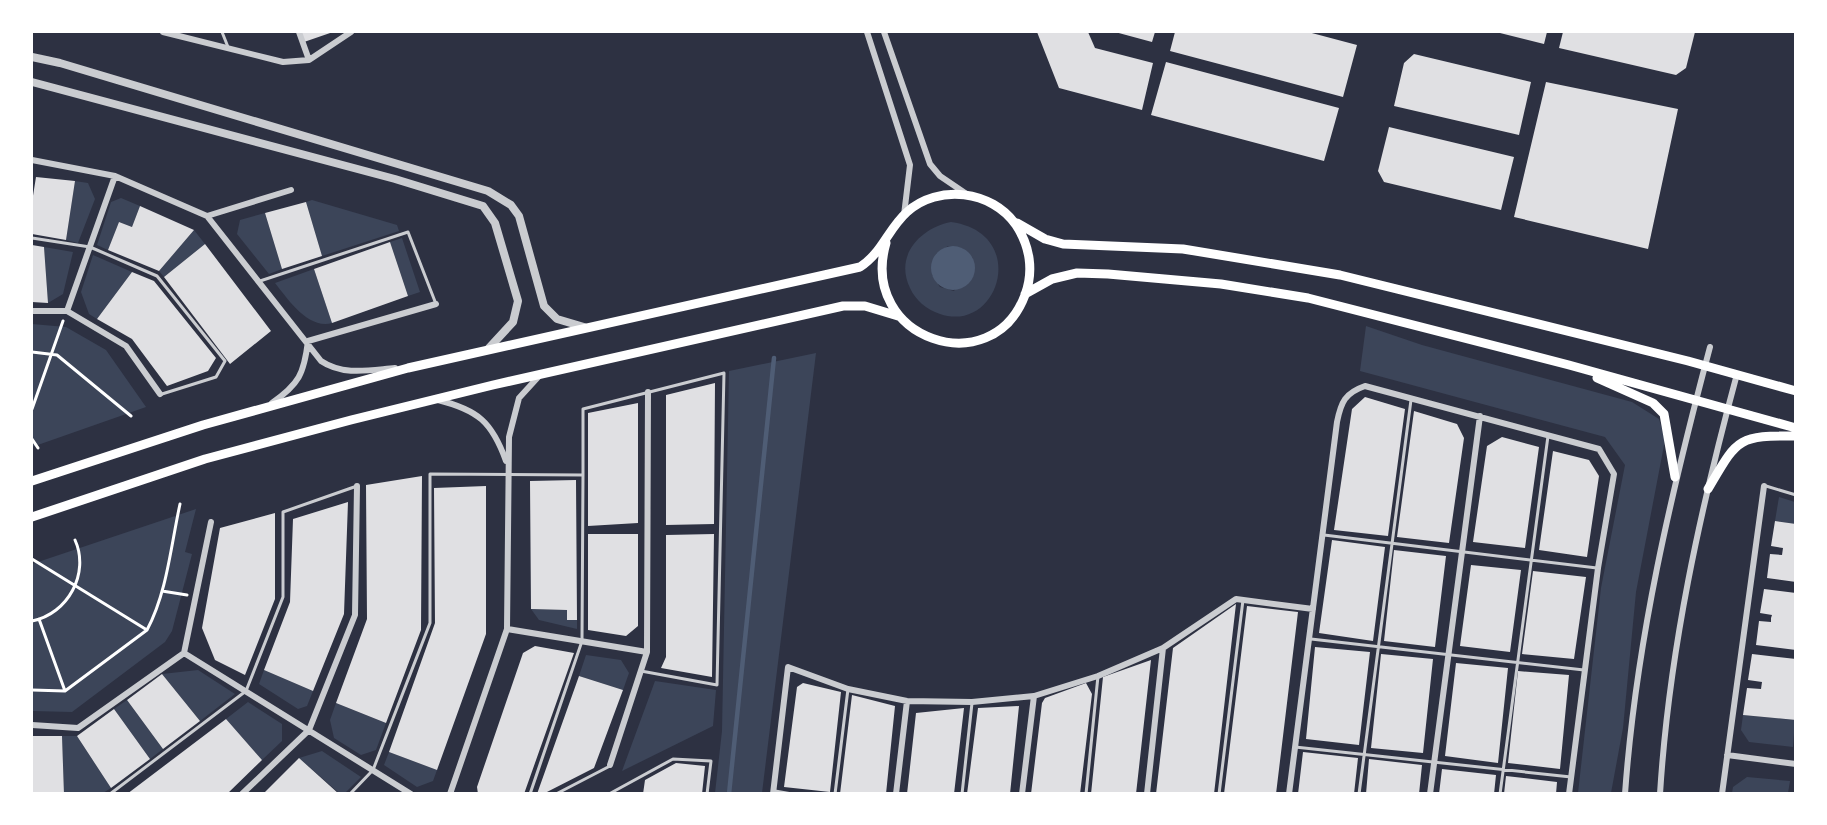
<svg xmlns="http://www.w3.org/2000/svg" width="1827" height="825" font-family="Karla,sans-serif">
<rect width="100%" height="100%" fill="#2d3142"/>
<path fill="#3c4559" fill-rule="evenodd" d="M 75,181 L 88,183 L 95,199 L 78,243 L 66,240 Z
M 121,198 L 140,206 L 132,227 L 119,222 L 108,250 L 97,245 L 111,202 Z
M 312,200 L 397,225 L 399,231 L 322,256 L 306,202 Z
M 265,213 L 282,269 L 269,274 L 237,234 L 240,220 Z
M 951,222 C 1030,233 999,334 940,314 C 926,309 916,301 910,288 C 894,255 921,228 951,222 ZM 948,246 L 962,248 L 973,258 L 954,291 L 940,287 L 932,275 L 936,254 Z
M 194,230 L 205,244 L 164,277 L 159,271 Z
M 402,238 L 420,292 L 408,296 L 390,242 Z
M 44,247 L 73,252 L 63,294 L 48,303 Z
M 93,255 L 132,272 L 97,319 L 89,314 L 81,292 Z
M 314,269 L 332,323 C 308,330 287,298 275,283 Z
M 32,324 L 66,327 L 106,350 L 146,407 L 32,447 Z
M 1366,326 L 1422,345 L 1632,402 L 1659,419 L 1665,440 L 1636,592 L 1623,728 L 1611,793 L 1578,793 L 1601,588 L 1625,465 L 1605,437 L 1360,371 Z
M 816,353 L 762,793 L 715,793 L 722,731 L 729,371 Z
M 1779,497 L 1795,502 L 1795,524 L 1775,521 Z
M 196,509 L 185,552 L 192,554 L 172,631 L 165,642 L 72,712 L 32,711 L 32,564 Z
M 531,609 L 567,610 L 577,620 L 577,629 L 539,620 Z
M 586,655 L 621,660 L 629,673 L 623,690 L 579,676 Z
M 198,670 L 235,694 L 200,721 L 162,674 Z
M 264,670 L 313,691 L 307,706 L 298,709 L 259,684 Z
M 655,681 L 716,690 L 713,726 L 622,771 Z
M 127,700 L 163,749 L 150,759 L 114,709 Z
M 248,702 L 282,724 L 282,741 L 262,760 L 226,719 Z
M 336,703 L 386,723 L 376,750 L 361,755 L 334,738 L 330,720 Z
M 1743,715 L 1795,720 L 1793,747 L 1749,742 L 1741,730 Z
M 62,736 L 77,736 L 111,788 L 103,793 L 64,793 Z
M 322,751 L 361,777 L 345,793 L 339,793 L 299,758 Z
M 389,752 L 437,770 L 433,781 L 417,787 L 384,765 Z
M 1747,777 L 1790,781 L 1788,793 L 1732,793 L 1733,787 Z"/>
<path fill="#4f5d75" d="M931 268a22 22 0 1 1 44 0a22 22 0 1 1-44 0Z"/>
<g fill="none" stroke-linecap="round" stroke-linejoin="round">
<path stroke="#4f5d75" stroke-width="4.5" d="M 729,794 L 774,358"/>
</g>
<path fill="#e0e0e3" d="M 301,32 L 333,32 L 304,42 Z
M 1037,32 L 1088,32 L 1095,48 L 1153,63 L 1142,110 L 1059,88 Z
M 1115,32 L 1155,32 L 1152,42 Z
M 1175,32 L 1308,32 L 1357,45 L 1343,97 L 1170,51 Z
M 1496,32 L 1547,32 L 1544,44 Z
M 1563,32 L 1695,32 L 1686,68 L 1676,75 L 1559,48 Z
M 1414,54 L 1531,82 L 1519,135 L 1394,106 L 1404,63 Z
M 1166,62 L 1339,108 L 1324,161 L 1151,115 Z
M 1546,82 L 1678,109 L 1648,249 L 1514,217 Z
M 1389,127 L 1514,157 L 1501,210 L 1384,182 L 1378,171 Z
M 36,177 L 75,181 L 66,240 L 32,234 L 32,202 Z
M 306,202 L 322,256 L 282,269 L 265,213 Z
M 140,206 L 194,230 L 159,271 L 108,250 L 119,222 L 132,227 Z
M 390,242 L 408,296 L 332,323 L 314,269 Z
M 205,244 L 271,331 L 230,364 L 164,277 Z
M 32,245 L 44,247 L 48,303 L 32,302 Z
M 132,272 L 154,281 L 216,358 L 208,371 L 167,386 L 132,339 L 97,319 Z
M 715,383 L 714,524 L 666,525 L 666,395 Z
M 1365,397 L 1405,409 L 1388,536 L 1334,530 L 1352,409 Z
M 638,403 L 638,523 L 588,526 L 588,413 Z
M 1414,411 L 1457,424 L 1464,438 L 1449,543 L 1397,537 Z
M 1502,437 L 1539,447 L 1525,548 L 1473,542 L 1487,446 Z
M 1553,451 L 1589,460 L 1599,476 L 1587,557 L 1539,550 Z
M 422,476 L 421,630 L 386,723 L 336,703 L 367,619 L 366,485 Z
M 576,480 L 577,620 L 567,620 L 567,610 L 531,609 L 530,481 Z
M 486,486 L 486,634 L 437,770 L 389,752 L 435,623 L 434,488 Z
M 348,502 L 344,614 L 313,691 L 264,670 L 290,602 L 293,519 Z
M 275,513 L 275,599 L 245,675 L 215,660 L 202,628 L 220,528 Z
M 1775,521 L 1796,524 L 1796,582 L 1767,578 L 1770,554 L 1782,555 L 1783,548 L 1771,546 Z
M 588,534 L 638,534 L 638,626 L 626,636 L 588,630 Z
M 714,534 L 712,677 L 661,668 L 666,657 L 666,535 Z
M 1332,540 L 1385,547 L 1373,641 L 1319,633 Z
M 1394,550 L 1446,556 L 1435,647 L 1384,641 Z
M 1471,565 L 1521,570 L 1510,652 L 1460,646 Z
M 1533,571 L 1586,577 L 1574,659 L 1522,654 Z
M 1764,589 L 1796,593 L 1796,650 L 1756,645 L 1759,621 L 1771,622 L 1771,618 L 1772,615 L 1760,613 Z
M 1236,604 L 1214,794 L 1156,794 L 1173,648 Z
M 1247,606 L 1298,612 L 1276,794 L 1224,794 Z
M 535,646 L 574,653 L 524,794 L 478,794 L 477,787 L 523,653 Z
M 1315,647 L 1370,652 L 1359,745 L 1306,739 Z
M 1381,654 L 1433,659 L 1423,753 L 1371,748 Z
M 1752,654 L 1796,659 L 1796,720 L 1743,715 L 1747,688 L 1761,689 L 1762,682 L 1748,680 Z
M 1151,660 L 1136,794 L 1091,794 L 1103,677 Z
M 1456,663 L 1508,668 L 1498,763 L 1445,756 Z
M 1518,671 L 1569,675 L 1560,769 L 1508,763 Z
M 162,674 L 200,721 L 163,749 L 127,700 Z
M 579,676 L 623,690 L 594,768 L 543,794 L 537,794 Z
M 803,683 L 841,692 L 830,792 L 784,787 L 797,687 Z
M 1086,683 L 1092,694 L 1080,794 L 1031,794 L 1042,703 L 1045,698 Z
M 852,695 L 895,706 L 886,794 L 840,794 Z
M 1019,706 L 1010,794 L 967,794 L 978,708 Z
M 964,708 L 954,794 L 907,794 L 916,713 Z
M 114,709 L 150,759 L 111,788 L 77,736 Z
M 226,719 L 262,760 L 227,794 L 127,794 Z
M 32,736 L 62,736 L 64,794 L 32,794 Z
M 1303,752 L 1358,758 L 1354,794 L 1298,794 Z
M 299,758 L 339,794 L 263,794 Z
M 1369,759 L 1422,765 L 1419,794 L 1366,794 Z
M 676,763 L 705,766 L 702,794 L 643,794 L 645,780 Z
M 1442,769 L 1496,775 L 1494,794 L 1439,794 Z
M 1506,776 L 1557,782 L 1556,794 L 1504,794 Z"/>
<g fill="none" stroke-linecap="round" stroke-linejoin="round">
<path stroke="#fff" stroke-width="3" d="M 32,352 L 57,355 L 131,416
M 32,409 L 63,321
M 32,439 L 38,448
M 32,559 L 147,630
M 162,591 L 187,595
M 39,619 L 65,691
M 32,621 C 68,614 90,573 75,540
M 32,690 L 65,691 L 147,630 C 167,593 171,545 180,504"/>
<path stroke="#caccd0" stroke-width="3" d="M 222,32 L 228,47
M 32,238 L 90,247 L 157,276 L 225,361 L 216,377 L 162,394
M 260,281 L 408,232 L 436,304
M 1766,486 L 1796,495
M 1324,535 L 1597,568
M 1311,639 L 1584,670
M 1295,747 L 1571,777
M 775,791 L 792,794
M 110,794 L 246,691 L 283,597 L 283,512 L 357,486
M 350,794 L 373,770 L 430,623 L 430,474 L 583,475 L 583,409 L 724,373 L 717,685 L 641,671
M 530,794 L 582,641 L 583,475
M 556,794 L 610,766
M 609,794 L 673,759 L 711,761 L 707,794
M 835,794 L 848,689
M 962,794 L 972,703
M 1086,794 L 1098,676
M 1219,794 L 1243,600
M 1359,794 L 1411,400
M 1500,794 L 1548,436"/>
<path stroke="#caccd0" stroke-width="6" d="M 163,32 L 283,62 L 309,60 L 351,32
M 299,32 L 309,60
M 867,32 L 910,165 L 904,215
M 884,32 L 930,164 L 940,176 L 968,195
M 32,160 L 115,176 L 207,216 L 321,361 C 343,376 370,370 395,368
M 207,216 L 291,190
M 32,311 L 67,311 L 126,346 L 160,394
M 67,311 L 115,176
M 438,400 C 478,410 492,422 506,461
M 272,403 C 299,384 304,374 308,341 L 436,304
M 507,629 L 647,652
M 184,653 L 411,794
M 32,725 L 78,728 L 184,653 L 211,522
M 1727,755 L 1796,764
M 610,765 L 647,652 L 648,392
M 242,794 L 309,730 L 355,615 L 357,486
M 450,794 L 507,629 L 509,437 L 519,398 L 540,375
M 773,794 L 788,667 L 848,689 L 907,701 L 972,702 L 1034,696 L 1098,676 L 1163,648 L 1236,599 L 1313,609
M 896,794 L 907,701
M 1022,794 L 1034,696
M 1147,794 L 1163,648
M 1289,794 L 1337,422 C 1341,402 1345,393 1365,386 L 1599,449 L 1614,474 L 1598,568 L 1569,794
M 1430,794 L 1480,416
M 1625,794 C 1636,641 1671,494 1710,347
M 1660,794 C 1669,651 1700,511 1737,374
M 1722,794 L 1764,486"/>
<path stroke="#caccd0" stroke-width="8" d="M 32,57 L 60,63 L 488,191 L 511,205 L 519,216 L 544,306 L 557,319 L 584,327
M 32,82 L 395,179 L 483,206 L 495,223 L 518,301 L 513,322 L 489,348"/>
<path stroke="#fff" stroke-width="9" d="M 1017,223 L 1045,239 L 1063,244 L 1183,249 L 1340,275 L 1688,361 L 1796,391
M 1025,294 L 1052,279 L 1077,273 L 1108,274 L 1221,284 L 1308,298 L 1569,365 L 1796,428
M 1597,378 L 1653,403 L 1664,414 L 1675,477
M 32,481 L 203,425 L 408,368 L 860,267 C 882,253 888,229 907,212 C 938,184 992,190 1016,225 C 1030,246 1034,271 1025,295 C 992,384 858,339 886,243
M 1708,489 C 1737,440 1736,435 1796,436
M 32,517 L 205,459 L 351,420 L 493,385 L 843,306 L 865,306 L 898,316"/>
</g>
<rect width="1827" height="825" fill="none" stroke="#ffffff" stroke-width="66"/>
</svg>
